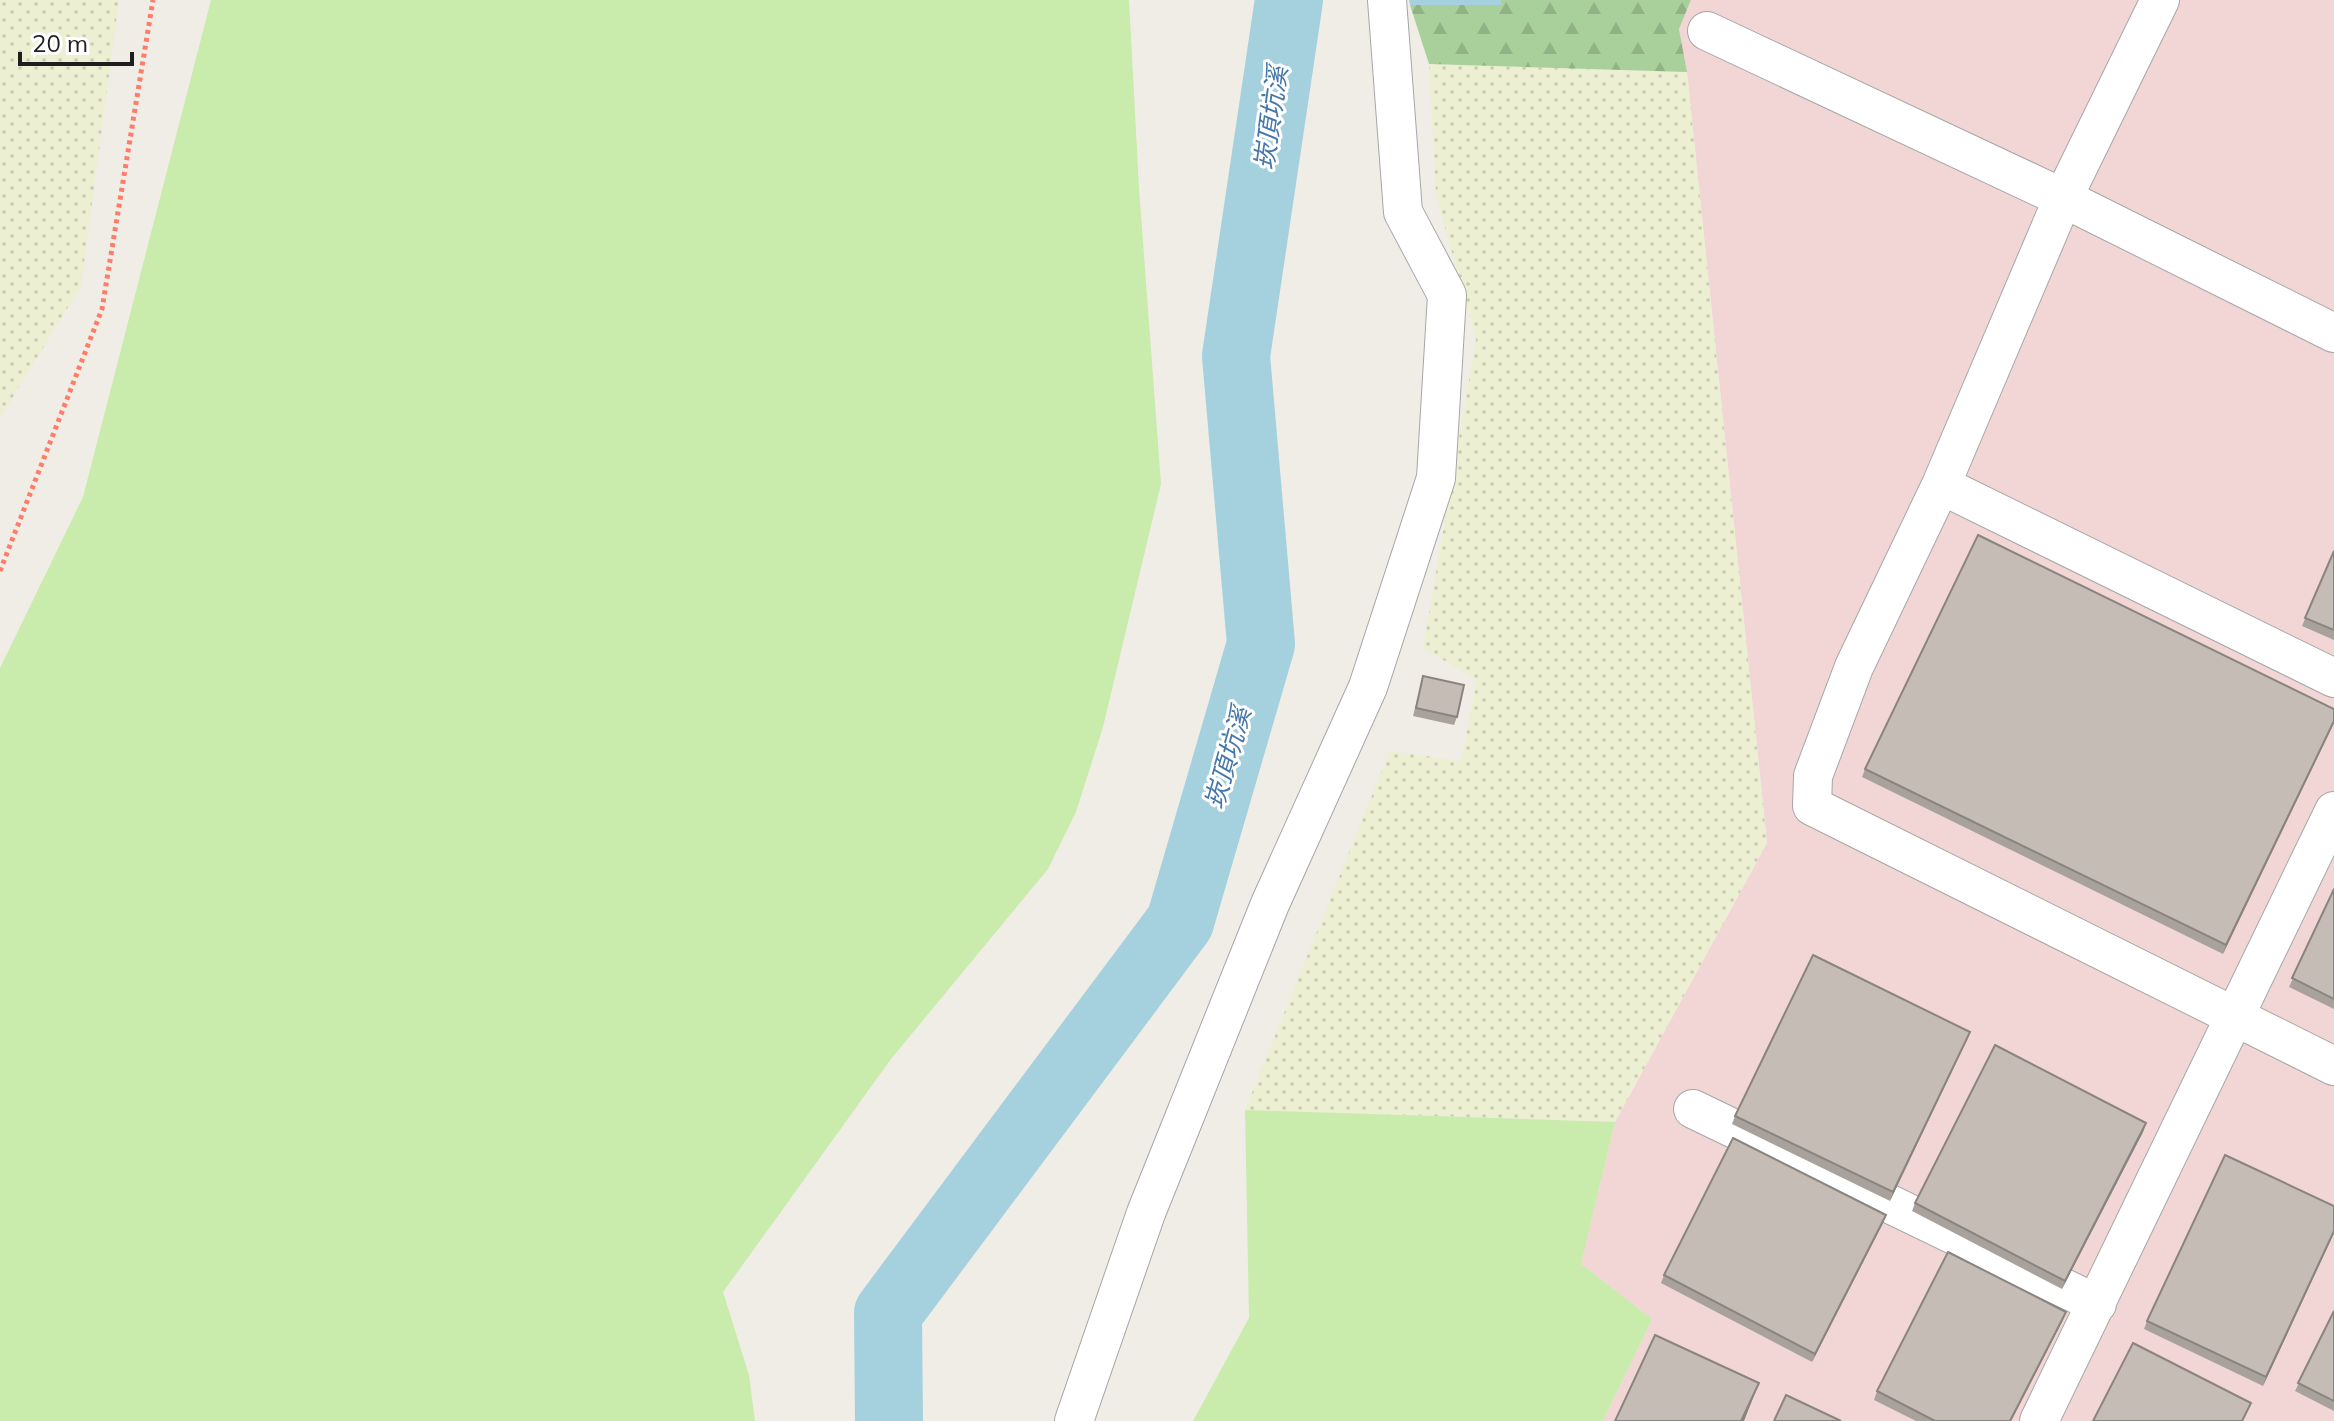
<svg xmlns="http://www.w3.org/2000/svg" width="2334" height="1421" font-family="Mulish,'Noto Sans TC',sans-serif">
<defs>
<pattern id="farmland-dots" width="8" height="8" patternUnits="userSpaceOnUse" patternTransform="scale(2)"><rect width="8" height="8" fill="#ecefd1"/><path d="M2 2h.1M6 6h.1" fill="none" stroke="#caccb3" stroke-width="1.8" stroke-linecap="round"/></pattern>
<pattern id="forest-firs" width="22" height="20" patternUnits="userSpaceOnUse" patternTransform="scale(2)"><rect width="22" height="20" fill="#a9d09a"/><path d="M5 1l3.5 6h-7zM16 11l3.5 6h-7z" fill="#91b284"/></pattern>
</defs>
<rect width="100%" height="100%" fill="#f0ede6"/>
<path fill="#f1d6d5" d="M 1691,0 L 2334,0 L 2334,1421 L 1603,1421 L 1652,1319 L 1581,1264 L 1615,1122 L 1767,843 L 1687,72 L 1679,29 Z"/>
<path fill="url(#farmland-dots)" d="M 0,0 L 119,0 L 81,286 L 0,418 Z
M 1429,64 L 1687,72 L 1767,843 L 1615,1122 L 1245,1110 L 1390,751 L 1461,761 L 1477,680 L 1423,648 L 1476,339 L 1436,195 Z"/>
<path fill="#c9ebab" d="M 211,0 L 1129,0 L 1139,188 L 1161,484 L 1103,727 L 1076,812 L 1048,869 L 891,1059 L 723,1292 L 749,1375 L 755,1421 L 0,1421 L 0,668 L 83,497 Z
M 1245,1110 L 1615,1122 L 1581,1264 L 1652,1319 L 1603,1421 L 1193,1421 L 1249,1318 Z"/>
<path fill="url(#forest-firs)" d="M 1501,0 L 1691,0 L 1679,29 L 1687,72 L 1429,64 L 1410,5 L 1501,5 Z"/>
<path fill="#a5d1df" d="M 1409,0 L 1501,0 L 1502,5 L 1410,5 Z"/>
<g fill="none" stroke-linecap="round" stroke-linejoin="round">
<path stroke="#a5d1df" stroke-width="68" d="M 889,1421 L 888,1313 L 1180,922 L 1261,644 L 1236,356 L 1289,0"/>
<g stroke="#a6a6a6" stroke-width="40">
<path id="minor" d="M 2160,0 L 2063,198 L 1941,485 L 1854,667 L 1813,776 L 1812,806 L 2334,1066
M 1707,31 L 2063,198 L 2334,333
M 1941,485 L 2334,678
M 1693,1109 L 2097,1304
M 1074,1421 L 1146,1213 L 1270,904 L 1368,687 L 1436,478 L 1447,295 L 1403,212 L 1387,0
M 2039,1421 L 2334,811"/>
</g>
<path stroke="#fd7c6a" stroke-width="5" stroke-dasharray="4 4" stroke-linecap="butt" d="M 0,571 L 102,309 L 153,0"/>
<use href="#minor" stroke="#fff" stroke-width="38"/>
</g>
<path fill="#a9a29c" d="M 2334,551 L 2334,640 L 2302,626 Z
M 1423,676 L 1457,717 L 1454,725 L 1413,716 Z
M 2334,709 L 2223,954 L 1862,777 L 1865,769 Z
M 2334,889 L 2334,1009 L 2289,987 Z
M 1970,1032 L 1890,1201 L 1732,1124 L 1735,1116 Z
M 2146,1123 L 2143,1132 L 2062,1289 L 1912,1211 L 1915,1203 Z
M 2334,1206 L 2334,1233 L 2263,1386 L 2144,1329 L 2147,1321 Z
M 1886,1215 L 1883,1223 L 1812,1362 L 1661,1283 L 1664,1275 Z
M 2334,1311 L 2334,1411 L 2295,1391 Z
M 2063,1320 L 2011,1421 L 1916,1421 L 1874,1400 L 1877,1391 Z"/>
<path fill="#8a847f" d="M 2334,721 L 2334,723 L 2223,954 L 2226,945 Z
M 1970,1032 L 1967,1040 L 1890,1201 L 1893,1192 Z
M 2146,1123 L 2143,1132 L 2062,1289 L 2065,1281 Z
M 1886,1215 L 1883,1223 L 1812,1362 L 1815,1354 Z
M 2334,1231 L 2334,1233 L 2263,1386 L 2266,1377 Z
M 2066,1312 L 2063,1320 L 2011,1421 L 2010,1421 Z
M 1759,1383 L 1744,1421 L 1741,1421 Z"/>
<path fill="#c5bcb5" stroke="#8a847f" stroke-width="2" d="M 1978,535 L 2334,709 L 2334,721 L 2226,945 L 1865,769 Z
M 2334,551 L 2334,630 L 2305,618 Z
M 1423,676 L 1464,685 L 1457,717 L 1416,708 Z
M 2334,889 L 2334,999 L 2292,978 Z
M 1813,955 L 1970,1032 L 1893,1192 L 1735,1116 Z
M 1995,1045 L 2146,1123 L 2065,1281 L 1915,1203 Z
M 1733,1138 L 1886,1215 L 1815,1354 L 1664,1275 Z
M 2225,1155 L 2334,1206 L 2334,1231 L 2266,1377 L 2147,1321 Z
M 1948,1252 L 2066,1312 L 2010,1421 L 1935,1421 L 1877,1391 Z
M 2334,1311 L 2334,1401 L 2298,1383 Z
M 1655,1335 L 1759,1383 L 1741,1421 L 1615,1421 Z
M 2133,1343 L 2251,1403 L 2242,1421 L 2093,1421 Z
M 1786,1395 L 1841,1421 L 1774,1421 Z"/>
<g text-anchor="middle" stroke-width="6" stroke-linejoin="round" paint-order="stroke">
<g font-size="26" font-style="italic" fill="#4677aa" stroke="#fff">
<text transform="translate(1271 118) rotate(-82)" y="9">崁頂坑溪</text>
<text transform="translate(1228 758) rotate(-74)" y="9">崁頂坑溪</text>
</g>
</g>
<path d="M20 52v12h112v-12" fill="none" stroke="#1f1f1f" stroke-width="4"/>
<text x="32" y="52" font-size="24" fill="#1f1f1f" stroke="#ffffff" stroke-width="6" paint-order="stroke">20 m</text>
</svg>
